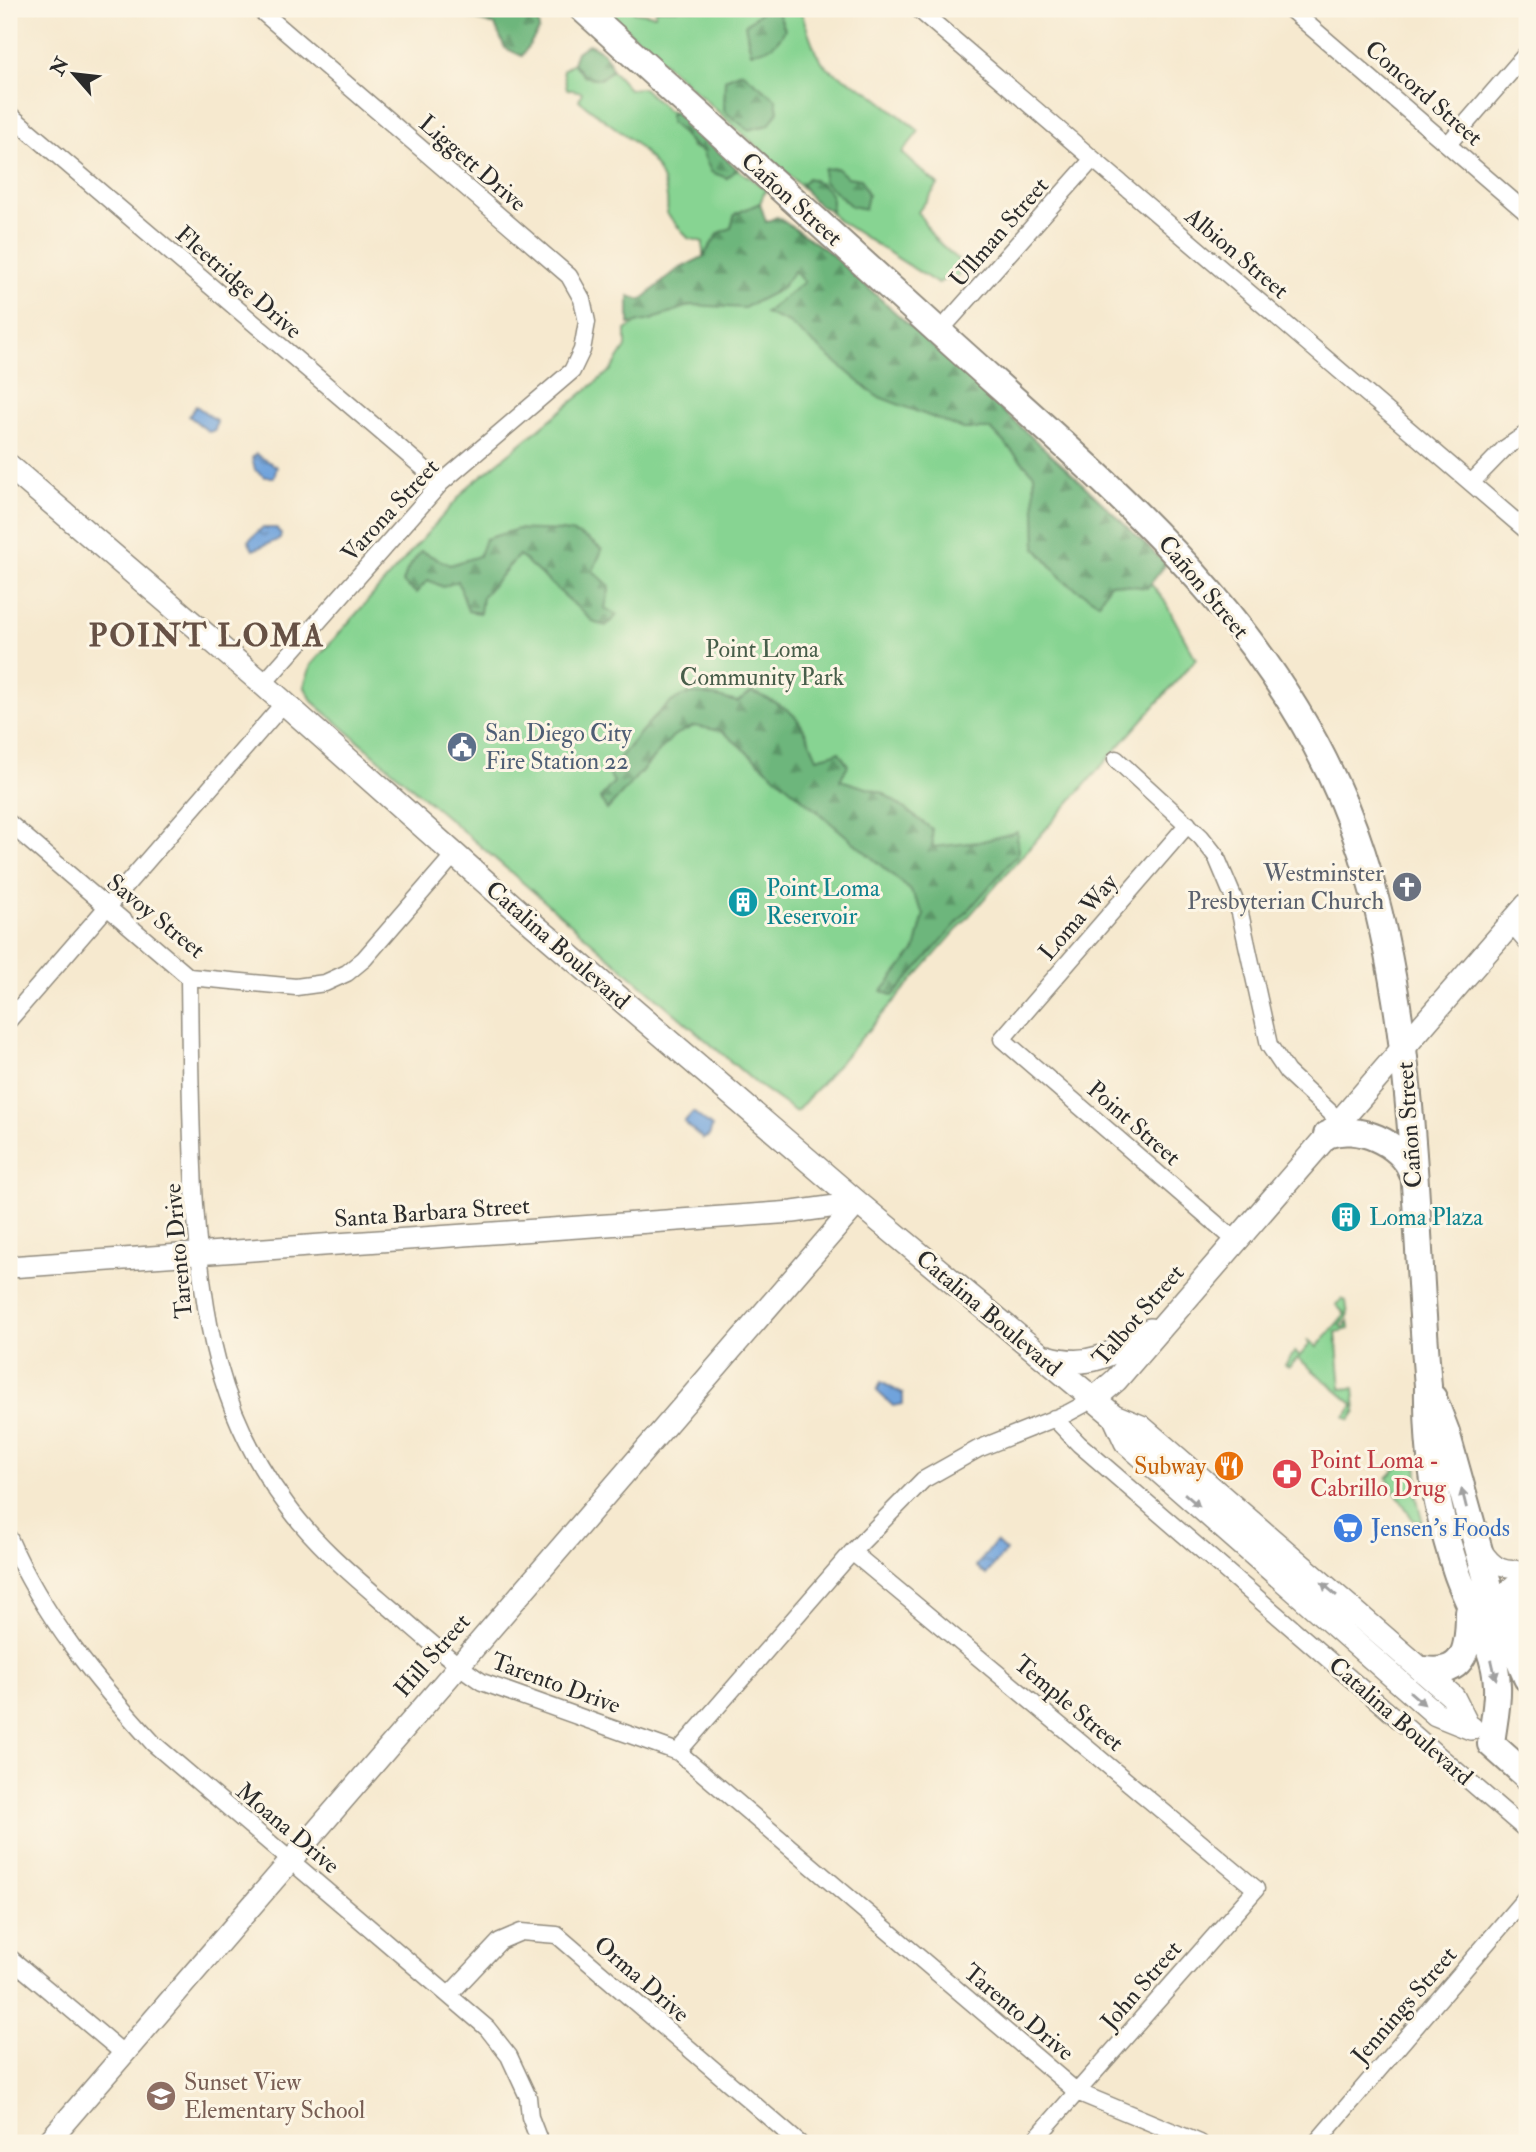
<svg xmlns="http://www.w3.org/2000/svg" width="1536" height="2152" font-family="'IM FELL Double Pica',serif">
<defs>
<pattern id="forest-firs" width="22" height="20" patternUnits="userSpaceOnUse" patternTransform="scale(1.75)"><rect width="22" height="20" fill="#6db67c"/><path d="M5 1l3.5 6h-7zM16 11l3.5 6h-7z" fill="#5a9466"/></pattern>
<pattern id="water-ripples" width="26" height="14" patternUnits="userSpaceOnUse" patternTransform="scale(1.75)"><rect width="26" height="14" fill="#70a3dc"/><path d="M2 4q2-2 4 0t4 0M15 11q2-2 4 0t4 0" fill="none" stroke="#5c85b3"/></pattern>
</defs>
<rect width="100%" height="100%" fill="#fcf5e5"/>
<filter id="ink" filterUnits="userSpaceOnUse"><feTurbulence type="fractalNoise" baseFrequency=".0143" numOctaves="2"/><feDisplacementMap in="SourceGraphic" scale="14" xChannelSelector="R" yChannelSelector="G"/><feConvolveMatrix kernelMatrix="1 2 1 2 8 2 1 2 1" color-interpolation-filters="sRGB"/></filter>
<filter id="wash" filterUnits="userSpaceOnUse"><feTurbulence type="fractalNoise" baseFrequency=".00686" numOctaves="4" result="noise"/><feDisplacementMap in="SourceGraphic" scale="28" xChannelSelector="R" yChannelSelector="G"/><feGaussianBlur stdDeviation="1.57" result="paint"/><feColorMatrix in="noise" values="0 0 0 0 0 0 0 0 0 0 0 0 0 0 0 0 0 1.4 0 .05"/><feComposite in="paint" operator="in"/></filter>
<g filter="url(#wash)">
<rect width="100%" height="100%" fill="#f6e9cf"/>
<path fill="#87d492" stroke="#59805e" stroke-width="2" d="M 604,9 L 634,9 L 634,12 L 655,15 L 656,9 L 765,9 L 746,25 L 748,42 L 775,9 L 800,9 L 816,53 L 827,68 L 871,93 L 919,131 L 902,153 L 938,185 L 918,212 L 934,238 L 966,267 L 954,280 L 943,280 L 938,284 L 838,220 L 802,184 L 803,188 Z
M 573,63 L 584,76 L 599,79 L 612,70 L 629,89 L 643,88 L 667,110 L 676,112 L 670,114 L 670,123 L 684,131 L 692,147 L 702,151 L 727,178 L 737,169 L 766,189 L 760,203 L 735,214 L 731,228 L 719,233 L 703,256 L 703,242 L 688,238 L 667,214 C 673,156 616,132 579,100 L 582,92 L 567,89 L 563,70 Z
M 786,225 L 1075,490 L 1164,600 L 1196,659 L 796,1112 L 758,1085 L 313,702 L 304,686 L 311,665 L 469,486 L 611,370 L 626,347 L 626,330 Z
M 1342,1299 L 1346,1301 L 1348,1316 L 1340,1326 L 1343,1328 L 1348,1321 L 1349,1329 L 1336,1332 L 1341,1389 L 1354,1388 L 1356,1411 L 1350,1420 L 1345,1417 L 1354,1405 L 1298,1358 L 1289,1367 L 1285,1365 L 1295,1352 L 1300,1356 L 1310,1344 L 1307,1339 L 1317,1347 L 1345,1314 L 1336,1305 Z
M 1417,1460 L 1419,1494 L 1416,1495 L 1423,1523 L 1413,1520 L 1387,1478 L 1401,1464 Z"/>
<path fill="url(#forest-firs)" stroke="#4c7054" stroke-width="2" d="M 454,9 L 537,9 L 539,30 L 522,56 L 505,48 L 495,25 L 468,17 Z
M 765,9 L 777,10 L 785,29 C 779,44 767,51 751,52 L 745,25 Z
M 588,44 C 600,48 609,57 612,70 L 600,79 L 584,76 L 573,63 L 577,52 Z
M 742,72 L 776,99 L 778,111 L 769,125 L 748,130 L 724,111 L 725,79 Z
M 676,112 L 737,169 L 727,178 L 711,172 L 702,151 C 688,145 683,131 670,123 L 670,114 Z
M 837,168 L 847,177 L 861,179 L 868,195 L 865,209 L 851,206 L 823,181 L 824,169 Z
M 808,178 C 823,183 836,193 831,210 C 819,208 807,195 802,184 Z
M 760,203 L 766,222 L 777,217 L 829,252 L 1070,472 L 1166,564 L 1147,588 L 1110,583 L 1099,603 L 1064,581 L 1036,548 L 1034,474 L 991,429 L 963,429 L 876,396 L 789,323 L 765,313 L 804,282 L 794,271 L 781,289 L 744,308 L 691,305 L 651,320 L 629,324 L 629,296 L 641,300 L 678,269 L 703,257 L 719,233 L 731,228 L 735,214 Z
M 518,529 C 554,533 573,523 602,550 L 593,571 L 610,586 L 605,608 L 617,615 L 606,626 L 595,623 L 519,555 L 482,597 L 480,613 L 468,611 L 458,581 L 443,587 L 428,580 L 416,593 L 403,583 L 407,570 L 421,551 L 450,565 L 479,556 L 485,539 Z
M 752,692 C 797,711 798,714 817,758 L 839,752 L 848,765 L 840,780 L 883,793 L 932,829 L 933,847 L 979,842 L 1017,832 L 1018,854 L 893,996 L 882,991 L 915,950 L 924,914 L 910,890 L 722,731 L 694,726 L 673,736 L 607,810 L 600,798 L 614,782 L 608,772 C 626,752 657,706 682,696 C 700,690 721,698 737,702 Z"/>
<path fill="url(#water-ripples)" stroke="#4e6784" stroke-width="2" d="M 196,406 L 217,421 L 215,430 L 209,432 L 189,416 Z
M 256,454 L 277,467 L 274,477 L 265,477 L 255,470 L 252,458 Z
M 262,528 L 276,528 L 281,534 L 280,539 L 253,550 L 248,541 Z
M 693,1112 L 712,1127 L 709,1136 L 703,1139 L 684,1122 Z
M 881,1382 L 903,1394 L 903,1404 L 893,1406 L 877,1391 Z
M 996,1542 L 1006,1551 L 986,1575 L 976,1566 Z"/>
</g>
<g filter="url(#ink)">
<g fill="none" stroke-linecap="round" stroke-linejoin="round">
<g stroke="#908a7d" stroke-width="19">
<path id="minor" d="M 259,9 L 569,276 L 582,299 L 587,322 L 582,350 L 572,371 L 441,483 L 263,684
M 918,9 L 1527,531
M 1290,9 L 1527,213
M 9,114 L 441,483
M 1448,144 L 1527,53
M 939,332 L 1092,160
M 1472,482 L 1504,449 L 1527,433
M 1116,759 L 1201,837 L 1216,856 L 1240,913 L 1269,1045 L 1287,1072 L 1346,1127
M 9,823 L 189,977 L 296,987 L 325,983 L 347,973 L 364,959 L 454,855
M 1188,824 L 1002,1039 L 1236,1241
M 1511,924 L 1527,943
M 189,977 C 190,1054 190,1129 195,1205 C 203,1317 217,1412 286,1504 C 314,1543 351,1574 387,1605 C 418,1631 447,1659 482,1682 L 678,1752 L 1077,2092 L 1200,2143
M 9,1020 L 284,703
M 1054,1418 L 1079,1444 L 1527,1831
M 9,1538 C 43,1616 96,1681 154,1744 L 487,2028 L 509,2056 L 528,2097 L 530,2117 L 540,2143
M 1483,1549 C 1495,1568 1506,1572 1527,1567
M 852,1552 L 1256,1889 L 1032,2143
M 678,1752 L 852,1552 L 923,1480 L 978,1449 L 1068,1413 L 1094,1399
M 9,1957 L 123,2053
M 449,1995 L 500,1941 L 521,1932 L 557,1935 L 799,2143
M 1316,2143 L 1527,1896"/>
</g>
<g stroke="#908a7d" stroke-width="24">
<path id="tertiary" d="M 9,1267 L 793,1212 L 858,1203
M 47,2143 L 858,1203"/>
</g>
<g stroke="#908a7d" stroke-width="26">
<path id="secondary" d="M 9,466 L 263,684 L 534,925 L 858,1203 L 1114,1416 L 1141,1427 L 1453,1697 L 1466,1723
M 1047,1357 C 1090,1370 1114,1353 1150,1330
M 1094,1399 L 1116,1380 L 1527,905
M 1114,1416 L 1126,1442 L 1436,1714 L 1471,1728"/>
</g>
<g stroke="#908a7d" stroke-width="30">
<path id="primary" d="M 583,9 C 701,116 819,223 937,330 C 1106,484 1289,627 1362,853 C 1417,1024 1413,1208 1428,1386 C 1427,1453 1435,1506 1456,1570 C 1468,1608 1496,1646 1497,1686 C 1498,1705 1493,1725 1491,1744 L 1527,1776
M 1327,1135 C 1356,1123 1402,1143 1412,1172
M 1433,1398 L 1446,1432 L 1491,1594 L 1527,1678
M 1510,1628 C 1506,1608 1504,1589 1527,1581
M 1424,1670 C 1467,1676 1469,1645 1469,1612"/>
</g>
<use href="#minor" stroke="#fff" stroke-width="16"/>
<use href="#tertiary" stroke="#fff" stroke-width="21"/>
<use href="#secondary" stroke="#fff" stroke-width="23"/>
<use href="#primary" stroke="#fff" stroke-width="26"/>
</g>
<defs><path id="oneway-solid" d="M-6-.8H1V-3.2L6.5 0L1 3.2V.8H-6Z" transform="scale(1.75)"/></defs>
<g fill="#a0a0a0">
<use href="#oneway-solid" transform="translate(1464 1498) rotate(-104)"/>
<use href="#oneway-solid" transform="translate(1192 1500) rotate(41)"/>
<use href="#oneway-solid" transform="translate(1329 1589) rotate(-139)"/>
<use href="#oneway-solid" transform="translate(1494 1670) rotate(77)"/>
<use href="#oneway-solid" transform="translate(1417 1698) rotate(41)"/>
</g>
</g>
<defs>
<g id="civic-disc" transform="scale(1.575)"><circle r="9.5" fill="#5c6f8a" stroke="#fcf5e5"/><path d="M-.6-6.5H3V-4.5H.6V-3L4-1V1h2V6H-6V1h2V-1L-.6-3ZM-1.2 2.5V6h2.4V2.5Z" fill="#fff"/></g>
<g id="church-disc" transform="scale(1.575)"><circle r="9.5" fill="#6b7280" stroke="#fcf5e5"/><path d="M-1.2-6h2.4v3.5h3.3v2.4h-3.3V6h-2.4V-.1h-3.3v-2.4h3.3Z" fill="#fff"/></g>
<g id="building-disc" transform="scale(1.575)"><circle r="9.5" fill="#0f9aa8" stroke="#fcf5e5"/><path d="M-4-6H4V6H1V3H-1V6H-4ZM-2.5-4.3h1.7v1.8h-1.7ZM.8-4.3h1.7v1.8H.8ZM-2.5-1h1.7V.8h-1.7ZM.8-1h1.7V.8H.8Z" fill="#fff"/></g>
<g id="restaurant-disc" transform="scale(1.575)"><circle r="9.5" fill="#e8710a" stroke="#fcf5e5"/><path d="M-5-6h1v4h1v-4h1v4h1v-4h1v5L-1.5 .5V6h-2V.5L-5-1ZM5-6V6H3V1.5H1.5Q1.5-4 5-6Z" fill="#fff"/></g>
<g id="pharmacy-disc" transform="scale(1.575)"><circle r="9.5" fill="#e0444e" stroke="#fcf5e5"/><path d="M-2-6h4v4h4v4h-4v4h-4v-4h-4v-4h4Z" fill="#fff"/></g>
<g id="supermarket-disc" transform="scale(1.575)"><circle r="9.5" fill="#3f7fe0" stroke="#fcf5e5"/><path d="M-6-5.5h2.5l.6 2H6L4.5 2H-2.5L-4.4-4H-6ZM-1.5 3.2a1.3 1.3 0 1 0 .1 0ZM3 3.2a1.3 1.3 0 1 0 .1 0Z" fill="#fff"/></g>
<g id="school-disc" transform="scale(1.575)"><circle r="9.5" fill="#8d6e63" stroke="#fcf5e5"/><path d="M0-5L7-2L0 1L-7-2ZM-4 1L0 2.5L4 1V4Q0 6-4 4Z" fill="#fff"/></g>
</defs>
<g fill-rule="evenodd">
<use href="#civic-disc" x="462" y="747"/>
<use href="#church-disc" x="1407" y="887"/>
<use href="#building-disc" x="743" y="902"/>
<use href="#building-disc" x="1346" y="1217"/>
<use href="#restaurant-disc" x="1229" y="1466"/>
<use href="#pharmacy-disc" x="1287" y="1474"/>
<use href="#supermarket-disc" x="1348" y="1528"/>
<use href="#school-disc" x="161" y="2096"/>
</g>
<g text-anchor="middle" stroke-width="6" stroke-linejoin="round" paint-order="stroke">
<g font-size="24" fill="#2b2b2b" stroke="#fcf5e5">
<text transform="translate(1424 93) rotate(41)" y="8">Concord Street</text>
<text transform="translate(473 163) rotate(41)" y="8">Liggett Drive</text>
<text transform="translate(792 199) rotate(42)" y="8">Cañon Street</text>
<text transform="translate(999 232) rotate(-49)" y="8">Ullman Street</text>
<text transform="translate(1237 253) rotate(40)" y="8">Albion Street</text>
<text transform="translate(239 282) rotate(41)" y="8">Fleetridge Drive</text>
<text transform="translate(390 510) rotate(-47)" y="8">Varona Street</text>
<text transform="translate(1204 587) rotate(50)" y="8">Cañon Street</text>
<text transform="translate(156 916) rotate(39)" y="8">Savoy Street</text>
<text transform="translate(1078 917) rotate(-49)" y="8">Loma Way</text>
<text transform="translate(558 945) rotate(41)" y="8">Catalina Boulevard</text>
<text transform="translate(1134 1123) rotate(41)" y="8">Point Street</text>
<text transform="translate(1409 1125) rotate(-94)" y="8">Cañon Street</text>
<text transform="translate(432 1212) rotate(-4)" y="8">Santa Barbara Street</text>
<text transform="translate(178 1251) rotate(-95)" y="8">Tarento Drive</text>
<text transform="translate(989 1313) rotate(40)" y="8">Catalina Boulevard</text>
<text transform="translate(1138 1315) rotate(-49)" y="8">Talbot Street</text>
<text transform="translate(432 1655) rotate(-49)" y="8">Hill Street</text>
<text transform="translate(556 1683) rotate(20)" y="8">Tarento Drive</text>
<text transform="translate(1069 1703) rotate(40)" y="8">Temple Street</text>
<text transform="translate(1401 1721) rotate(41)" y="8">Catalina Boulevard</text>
<text transform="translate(288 1828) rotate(40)" y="8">Moana Drive</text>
<text transform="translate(642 1979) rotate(41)" y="8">Orma Drive</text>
<text transform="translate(1141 1985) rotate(-49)" y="8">John Street</text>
<text transform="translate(1404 2005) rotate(-49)" y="8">Jennings Street</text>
<text transform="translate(1019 2012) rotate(40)" y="8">Tarento Drive</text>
</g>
<g font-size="24" fill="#475e4a" stroke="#fcf5e5">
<text x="762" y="657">Point Loma<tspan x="762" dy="28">Community Park</tspan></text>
</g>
<g font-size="24" fill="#4e5e75" stroke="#fcf5e5" text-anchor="start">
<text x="485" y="741">San Diego City<tspan x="485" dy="28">Fire Station 22</tspan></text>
</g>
<g font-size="24" fill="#5b616d" stroke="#fcf5e5" text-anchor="end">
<text x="1384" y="881">Westminster<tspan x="1384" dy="28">Presbyterian Church</tspan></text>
</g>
<g font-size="24" fill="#0d838f" stroke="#fcf5e5" text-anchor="start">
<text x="766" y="896">Point Loma<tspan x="766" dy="28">Reservoir</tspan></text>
<text x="1369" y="1225">Loma Plaza</text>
</g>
<g font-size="24" fill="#be3a42" stroke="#fcf5e5" text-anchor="start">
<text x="1310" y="1468">Point Loma -<tspan x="1310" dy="28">Cabrillo Drug</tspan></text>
</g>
<g font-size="24" fill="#c56008" stroke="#fcf5e5" text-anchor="end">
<text x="1206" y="1474">Subway</text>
</g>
<g font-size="24" fill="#366cbe" stroke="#fcf5e5" text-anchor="start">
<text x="1371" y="1536">Jensen's Foods</text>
</g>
<g font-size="24" fill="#785e54" stroke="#fcf5e5" text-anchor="start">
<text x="184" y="2090">Sunset View<tspan x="184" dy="28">Elementary School</tspan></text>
</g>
<g font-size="32" font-weight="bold" letter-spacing="2" fill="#665145" stroke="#fcf5e5">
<text x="207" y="646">POINT LOMA</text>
</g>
</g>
<rect width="1536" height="2152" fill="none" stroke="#fcf5e5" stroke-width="35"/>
<g transform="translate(74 74) rotate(298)" stroke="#fcf5e5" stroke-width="5" paint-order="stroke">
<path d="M0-5L12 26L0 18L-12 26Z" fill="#2b2b2b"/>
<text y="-10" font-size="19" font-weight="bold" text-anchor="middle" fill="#2b2b2b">N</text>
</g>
</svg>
